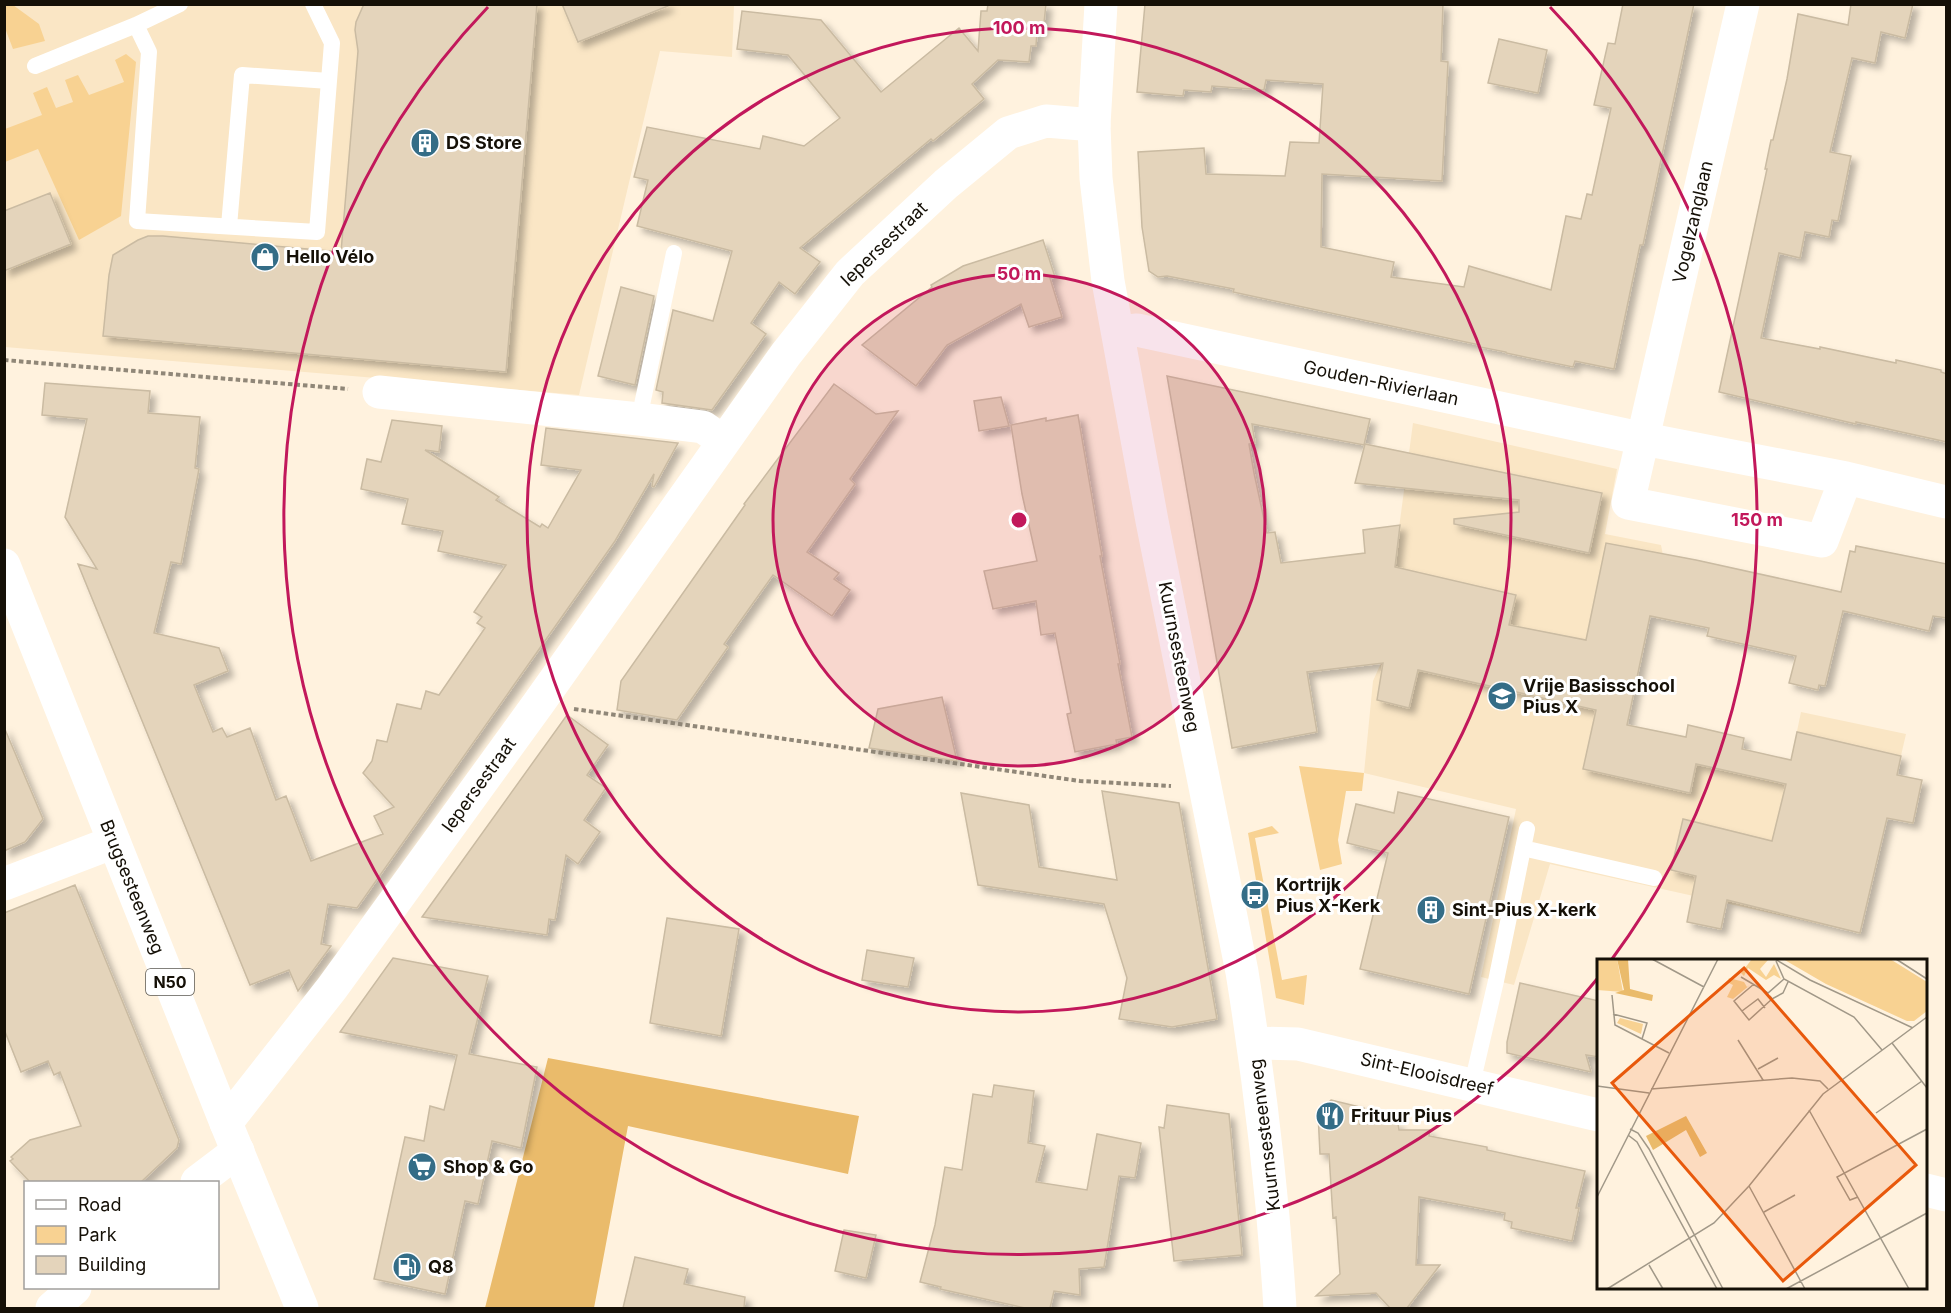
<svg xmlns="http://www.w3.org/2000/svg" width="1951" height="1313" font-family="Inter,sans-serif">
<defs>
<filter id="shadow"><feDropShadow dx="5.5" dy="5.5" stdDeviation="3" flood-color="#0004"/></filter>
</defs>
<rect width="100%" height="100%" fill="#fff2de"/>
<path fill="#fae6c5" d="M 4,5 L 734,5 L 732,57 L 660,51 L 579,395 L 5,347 Z
M 1413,423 L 1617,469 L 1605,534 L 1661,545 L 1663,555 L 1627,725 L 1791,760 L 1801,712 L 1906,734 L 1860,933 L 1550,864 L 1514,985 L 1481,977 L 1516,809 L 1364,773 L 1373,681 L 1381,663 Z"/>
<path fill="#f8d292" d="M 5,4 L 13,5 L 39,24 L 45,41 L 13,49 L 5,28 Z
M 126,54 L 136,62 L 121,216 L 79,240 L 38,149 L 5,162 L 5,129 L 42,115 L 33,93 L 47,87 L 56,108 L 73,102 L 65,80 L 78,75 L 89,95 L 124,82 L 115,60 Z
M 1299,766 L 1364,773 L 1362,791 L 1346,791 L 1338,840 L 1342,864 L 1320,870 Z
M 1272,826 L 1279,833 L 1255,838 L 1282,980 L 1307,975 L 1304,1005 L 1276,998 L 1248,833 Z"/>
<path fill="#eabb6b" d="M 548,1058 L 859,1116 L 848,1174 L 628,1126 L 594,1308 L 485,1308 Z"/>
<path fill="#e4d4bb" stroke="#cabba2" stroke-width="1.5" filter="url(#shadow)" d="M 364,4 L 537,4 L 506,372 L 103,336 L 109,275 L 113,255 L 138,240 L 148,236 L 163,236 L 341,252 L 358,51 L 355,30 L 356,22 Z
M 562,4 L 668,4 L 668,6 L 578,42 Z
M 988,4 L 1046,4 L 1043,32 L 1037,31 L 1036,46 L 1031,46 L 1029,62 L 998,60 L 972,84 L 984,99 L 933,141 L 931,139 L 800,248 L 820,262 L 795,294 L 779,282 L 751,323 L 766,334 L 712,410 L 662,403 L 663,392 L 656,390 L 673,310 L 713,321 L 732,251 L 637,226 L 648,180 L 634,177 L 647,127 L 760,149 L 763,136 L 804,146 L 840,118 L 788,55 L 737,49 L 742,11 L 821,20 L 881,92 L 959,28 L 978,51 L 981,11 L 987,11 Z
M 1145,4 L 1443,4 L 1441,61 L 1448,62 L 1442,181 L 1322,174 L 1321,247 L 1394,262 L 1391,277 L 1464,287 L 1469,266 L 1551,290 L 1566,216 L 1581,219 L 1587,194 L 1592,195 L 1611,108 L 1594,105 L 1608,43 L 1615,44 L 1623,4 L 1694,4 L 1643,245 L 1640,245 L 1614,369 L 1575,361 L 1573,367 L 1506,353 L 1506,352 L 1480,347 L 1480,345 L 1233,292 L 1234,289 L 1167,276 L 1158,277 L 1149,271 L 1142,227 L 1138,152 L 1204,148 L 1206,174 L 1285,176 L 1290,142 L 1319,143 L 1323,84 L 1266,80 L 1264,90 L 1212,86 L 1211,92 L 1184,90 L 1183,96 L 1137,92 Z
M 1851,4 L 1913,4 L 1905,38 L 1881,32 L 1875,63 L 1852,58 L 1830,152 L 1851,156 L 1838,221 L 1832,220 L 1829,237 L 1805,232 L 1800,258 L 1779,253 L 1761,338 L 1820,349 L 1820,347 L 1896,363 L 1896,360 L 1941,370 L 1941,372 L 1947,374 L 1947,442 L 1856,422 L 1856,424 L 1719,392 L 1767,169 L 1765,169 L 1771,140 L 1773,140 L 1787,79 L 1798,14 L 1848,25 Z
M 1499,39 L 1547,50 L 1538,93 L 1488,83 Z
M 50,193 L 71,244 L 4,271 L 4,211 Z
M 1043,240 L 1055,277 L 1050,278 L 1062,317 L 1029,327 L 1021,304 L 947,345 L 916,386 L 862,345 L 932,287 L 931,285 L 963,266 Z
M 621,287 L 654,296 L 635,385 L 598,376 Z
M 1167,376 L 1370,419 L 1364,445 L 1252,424 L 1255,443 L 1249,444 L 1254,473 L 1267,533 L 1275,532 L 1281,563 L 1365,553 L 1363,530 L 1400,525 L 1395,567 L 1516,595 L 1509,625 L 1586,640 L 1606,543 L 1696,560 L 1841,592 L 1850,551 L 1855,552 L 1856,546 L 1947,564 L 1947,618 L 1933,616 L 1929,631 L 1843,611 L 1825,686 L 1819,685 L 1818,690 L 1789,683 L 1796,656 L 1707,636 L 1709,628 L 1650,616 L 1627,725 L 1686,737 L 1688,725 L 1744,738 L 1742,749 L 1791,760 L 1797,732 L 1901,756 L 1897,775 L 1922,780 L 1913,823 L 1887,818 L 1860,933 L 1727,900 L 1721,929 L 1687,922 L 1696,876 L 1671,870 L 1683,819 L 1772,841 L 1786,784 L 1696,764 L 1690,793 L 1583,769 L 1596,710 L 1418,670 L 1409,708 L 1377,700 L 1383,663 L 1307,672 L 1317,732 L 1232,748 Z
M 45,383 L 150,391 L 148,413 L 200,417 L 195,468 L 199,469 L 181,564 L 171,562 L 154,633 L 219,648 L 228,671 L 194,685 L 213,732 L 222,728 L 227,737 L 250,728 L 276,800 L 286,796 L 311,861 L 383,834 L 374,816 L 394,807 L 363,773 L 372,761 L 377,740 L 387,742 L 397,704 L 421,709 L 426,691 L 439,695 L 485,628 L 477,623 L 482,617 L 474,612 L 506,565 L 438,551 L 443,531 L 402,524 L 408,499 L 361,489 L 367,459 L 381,462 L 392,420 L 442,426 L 439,452 L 425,450 L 499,497 L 496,500 L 540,527 L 542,524 L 548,528 L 581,470 L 541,465 L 546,428 L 678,443 L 654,487 L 652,486 L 654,474 L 615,541 L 585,584 L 357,908 L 328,904 L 321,944 L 331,946 L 298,991 L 289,970 L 250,985 L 78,564 L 97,569 L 65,517 L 87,419 L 42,415 Z
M 834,384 L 876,414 L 898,411 L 850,479 L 855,484 L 807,552 L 839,573 L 834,579 L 850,590 L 832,616 L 773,575 L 724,644 L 728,647 L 677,720 L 617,710 L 621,681 L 745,505 L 744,504 Z
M 1001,397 L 1009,426 L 979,431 L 974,401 Z
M 1078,415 L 1102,556 L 1100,556 L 1120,664 L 1118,664 L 1132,737 L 1116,740 L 1117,744 L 1075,752 L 1067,714 L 1071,713 L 1055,633 L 1041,635 L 1036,601 L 993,609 L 984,571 L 1037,561 L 1022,494 L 1011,425 L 1046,418 L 1046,421 Z
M 1365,444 L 1602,493 L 1589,553 L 1454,524 L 1454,519 L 1519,512 L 1519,500 L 1355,483 Z
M 942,697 L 957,761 L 869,748 L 878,709 Z
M 567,715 L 608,745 L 587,775 L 606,788 L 584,820 L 600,832 L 578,864 L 566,855 L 555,920 L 549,919 L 547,935 L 422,917 Z
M 4,727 L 43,819 L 25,842 L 4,851 Z
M 1102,791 L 1179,803 L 1217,1019 L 1172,1027 L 1119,1019 L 1127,978 L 1104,904 L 978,885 L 961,793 L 1029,805 L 1039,867 L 1117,880 Z
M 1398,792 L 1509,817 L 1469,994 L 1360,969 L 1388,853 L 1347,843 L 1356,804 L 1394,813 Z
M 75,885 L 179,1140 L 177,1148 L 141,1182 L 30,1182 L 10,1161 L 13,1159 L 11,1157 L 30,1140 L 81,1126 L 60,1072 L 54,1075 L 48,1061 L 21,1072 L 4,1029 L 4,913 Z
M 667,918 L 739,929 L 721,1036 L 650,1023 Z
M 867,950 L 914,958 L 908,987 L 862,980 Z
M 393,958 L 488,976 L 469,1054 L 537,1067 L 521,1148 L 492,1141 L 478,1204 L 465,1201 L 445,1294 L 374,1279 L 405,1137 L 424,1141 L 430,1106 L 444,1110 L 457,1055 L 340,1032 Z
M 1520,983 L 1599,1001 L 1599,1057 L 1586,1055 L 1591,1072 L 1507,1053 L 1507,1042 Z
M 994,1085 L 1034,1091 L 1028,1143 L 1045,1146 L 1036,1182 L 1087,1190 L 1097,1134 L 1141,1143 L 1135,1178 L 1119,1176 L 1104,1267 L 1079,1269 L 1080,1295 L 1054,1291 L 1050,1308 L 1025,1308 L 940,1289 L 941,1287 L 920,1282 L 935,1225 L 945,1167 L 962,1170 L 973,1094 L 992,1097 Z
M 1331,1100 L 1364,1108 L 1360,1124 L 1398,1123 L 1399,1130 L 1430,1130 L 1429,1136 L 1487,1147 L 1487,1150 L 1585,1171 L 1576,1208 L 1579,1208 L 1572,1241 L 1511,1228 L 1512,1222 L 1504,1220 L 1505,1213 L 1419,1197 L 1416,1265 L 1440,1265 L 1407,1308 L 1390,1308 L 1376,1293 L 1316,1296 L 1340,1274 L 1336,1217 L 1333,1218 L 1329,1154 L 1320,1154 L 1318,1113 Z
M 1167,1105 L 1229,1114 L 1242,1255 L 1174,1261 L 1159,1127 L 1164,1128 Z
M 844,1230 L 876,1235 L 866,1278 L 835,1271 Z
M 635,1257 L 688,1269 L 684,1284 L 745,1297 L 744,1308 L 623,1308 Z"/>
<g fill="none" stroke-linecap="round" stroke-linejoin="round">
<path stroke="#908778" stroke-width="4" stroke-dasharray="4.5 3" stroke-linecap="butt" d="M 4,360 L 348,389
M 574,709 L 1080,781 L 1171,786"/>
<path stroke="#fff" stroke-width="16" d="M 136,25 L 149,52 L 137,221 L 317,232 L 332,43 L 313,4
M 35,66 L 136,25 L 180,4
M 229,226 L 242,75 L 329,81
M 639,419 L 674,253
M 1523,848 L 1654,878
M 1472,1084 L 1496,981 L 1527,829"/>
<path stroke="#fff" stroke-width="33" d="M 1743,4 L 1628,503 L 1822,541 L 1846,478
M 1119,332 L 1137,330 L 1644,439 L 1846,478 L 1946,502
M 379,392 L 639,419 L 703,427 L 723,441
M 4,884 L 114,842
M 1254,1043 L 1298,1044 L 1598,1115
M 226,1123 L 332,988 L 538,704 L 786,354 L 850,273 L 946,184 L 1008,133 L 1046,121 L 1094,125
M 197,1182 L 238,1151
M 1926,1190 L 1946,1195
M 52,1308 L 75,1288"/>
<path stroke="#fff" stroke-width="33" d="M 1101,4 L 1094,125 L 1096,178 L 1108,281 L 1152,521 L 1242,972 C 1260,1084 1273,1196 1280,1308"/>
<path stroke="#fff" stroke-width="33" d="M 4,565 L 226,1123 L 302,1308"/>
</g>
<circle cx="1019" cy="520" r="246" fill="#c2185b" fill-opacity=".12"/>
<g fill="none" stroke="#c2185b" stroke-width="3">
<circle cx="1019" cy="520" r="246"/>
<circle cx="1019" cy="520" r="492"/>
<path d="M1597 979A738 738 0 1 1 488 7M1550 7A738 738 0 0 1 1612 959"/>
</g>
<defs>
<g id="building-disc" transform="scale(1.5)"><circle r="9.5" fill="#346d87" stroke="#fff"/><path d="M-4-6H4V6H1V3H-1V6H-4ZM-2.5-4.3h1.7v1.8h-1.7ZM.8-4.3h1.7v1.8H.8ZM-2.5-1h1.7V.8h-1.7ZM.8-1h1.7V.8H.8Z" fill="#fff"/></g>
<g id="shop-disc" transform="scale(1.5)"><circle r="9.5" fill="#346d87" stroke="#fff"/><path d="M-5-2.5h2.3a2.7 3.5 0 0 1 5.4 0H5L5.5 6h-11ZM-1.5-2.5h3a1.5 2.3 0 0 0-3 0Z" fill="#fff"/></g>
<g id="school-disc" transform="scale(1.5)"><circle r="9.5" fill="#346d87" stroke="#fff"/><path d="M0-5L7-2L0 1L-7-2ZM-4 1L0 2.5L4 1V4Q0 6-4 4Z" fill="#fff"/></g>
<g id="bus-disc" transform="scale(1.5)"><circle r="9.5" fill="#346d87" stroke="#fff"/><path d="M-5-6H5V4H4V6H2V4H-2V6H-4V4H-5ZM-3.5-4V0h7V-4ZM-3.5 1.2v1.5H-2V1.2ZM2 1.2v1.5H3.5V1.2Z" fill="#fff"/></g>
<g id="restaurant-disc" transform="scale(1.5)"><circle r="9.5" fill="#346d87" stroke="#fff"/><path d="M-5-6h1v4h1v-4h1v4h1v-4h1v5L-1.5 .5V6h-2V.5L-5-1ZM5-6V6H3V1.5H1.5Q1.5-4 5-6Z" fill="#fff"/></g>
<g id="supermarket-disc" transform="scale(1.5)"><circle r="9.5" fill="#346d87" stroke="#fff"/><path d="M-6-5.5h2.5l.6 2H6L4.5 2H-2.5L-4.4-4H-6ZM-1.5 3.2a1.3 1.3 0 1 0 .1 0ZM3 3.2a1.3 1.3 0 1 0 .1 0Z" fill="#fff"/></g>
<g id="fuel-disc" transform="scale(1.5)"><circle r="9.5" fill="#346d87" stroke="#fff"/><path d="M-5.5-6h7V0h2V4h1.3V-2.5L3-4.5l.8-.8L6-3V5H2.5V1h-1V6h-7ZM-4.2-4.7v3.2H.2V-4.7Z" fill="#fff"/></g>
</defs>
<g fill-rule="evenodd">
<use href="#building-disc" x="425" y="143"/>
<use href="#shop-disc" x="265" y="257"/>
<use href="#school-disc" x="1502" y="696"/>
<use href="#bus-disc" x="1255" y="895"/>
<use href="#building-disc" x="1431" y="910"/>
<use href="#restaurant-disc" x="1330" y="1116"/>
<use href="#supermarket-disc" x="422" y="1167"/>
<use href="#fuel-disc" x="407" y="1267"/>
</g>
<g text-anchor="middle" stroke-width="6" stroke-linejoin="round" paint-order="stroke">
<rect fill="#fff" stroke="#5b5851" stroke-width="1.5" x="146" y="969" width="48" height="26" rx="4.5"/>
<g font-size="16" font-weight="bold" fill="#151007">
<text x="170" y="988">N50</text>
</g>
<g font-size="18" font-weight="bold" fill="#151007" stroke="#fff" text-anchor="start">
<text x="446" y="149">DS Store</text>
<text x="286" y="263">Hello Vélo</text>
<text x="1523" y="692">Vrije Basisschool<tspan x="1523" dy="21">Pius X</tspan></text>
<text x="1276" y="891">Kortrijk<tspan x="1276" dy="21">Pius X-Kerk</tspan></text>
<text x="1452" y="916">Sint-Pius X-kerk</text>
<text x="1351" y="1122">Frituur Pius</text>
<text x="443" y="1173">Shop &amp; Go</text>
<text x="428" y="1273">Q8</text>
</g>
<g font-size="18" fill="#151007" stroke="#fff">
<text transform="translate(1693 222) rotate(-77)" y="6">Vogelzanglaan</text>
<text transform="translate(884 244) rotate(-44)" y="6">Iepersestraat</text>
<text transform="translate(1381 383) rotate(12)" y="6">Gouden-Rivierlaan</text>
<text transform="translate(1179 657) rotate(79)" y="6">Kuurnsesteenweg</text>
<text transform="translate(479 785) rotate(-54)" y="6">Iepersestraat</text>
<text transform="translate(132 887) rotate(68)" y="6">Brugsesteenweg</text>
<text transform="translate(1427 1074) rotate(13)" y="6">Sint-Elooisdreef</text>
<text transform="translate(1265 1135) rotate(-97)" y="6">Kuurnsesteenweg</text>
</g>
</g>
<g transform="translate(1597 959)">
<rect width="330" height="330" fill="#fff2de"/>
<path d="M 0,0 L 20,0 L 26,33 L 0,31 ZM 155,0 L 171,1 L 163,10 L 169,18 L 177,5 L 184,20 L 177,16 L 169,21 L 151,9 L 147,17 L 144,14 ZM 186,0 L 293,0 L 330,23 L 330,52 L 317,62 L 310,62 L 229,25 ZM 132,19 L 147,23 L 150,28 L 153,26 L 136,40 L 130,38 L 136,26 L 130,23 ZM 23,59 L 46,65 L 44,75 L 20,64 Z" fill="#f8d292"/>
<path d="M 20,0 L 31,0 L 33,30 L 56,36 L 55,42 L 18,34 L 27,31 ZM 89,157 L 110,194 L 103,198 L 89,171 L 56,191 L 49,177 Z" fill="#eabb6b"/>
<path fill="none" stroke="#a19888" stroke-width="1.5" d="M 55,0 L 107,28M 178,0 L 213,21 L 316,69M 299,0 L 330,20M 179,2 L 187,20 L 257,58 L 285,91M 144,18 L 171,34 L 187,20M 157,25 L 137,42 L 152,61 L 175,40M 15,36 L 18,66 L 72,94M 173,37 L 175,40 L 186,34 L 191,23M 145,52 L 161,40 L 168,49M 16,55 L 50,64 L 45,80M 141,81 L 166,121M 295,84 L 330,129M 161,110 L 181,99M 0,127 L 52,134M 54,130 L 195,119 L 223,122 L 231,130M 212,151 L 312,330M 279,154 L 325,122M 33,170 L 41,174 L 52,190 L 126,330M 31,176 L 40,183 L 120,330M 152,227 L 208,330M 0,238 L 121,0M 261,238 L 253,241 L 240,218 L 330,170M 167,253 L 198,236M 52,306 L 66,330M 10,330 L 117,264 L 152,227 L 226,135 L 330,58M 189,330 L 330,254"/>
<path fill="#e8590c" fill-opacity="0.15" stroke="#e8590c" stroke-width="3" d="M 147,9 L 319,206 L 186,322 L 15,124 Z"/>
<rect width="330" height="330" fill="none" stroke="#151007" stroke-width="3"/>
</g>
<circle cx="1019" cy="520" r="9" fill="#c2185b" stroke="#fff" stroke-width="3"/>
<g font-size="18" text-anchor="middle" font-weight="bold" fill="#c2185b" stroke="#fff" stroke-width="6" stroke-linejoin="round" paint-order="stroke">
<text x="1019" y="34">100 m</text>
<text x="1019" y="280">50 m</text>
<text x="1757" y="526">150 m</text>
</g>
<rect width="1951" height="1313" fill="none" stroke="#151007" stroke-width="12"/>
<rect x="24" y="1181" width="195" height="108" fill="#ffffff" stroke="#a19f9c" stroke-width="1.5"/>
<rect x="36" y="1200" width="30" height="9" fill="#ffffff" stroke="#a19f9c" stroke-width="1.5"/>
<text x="78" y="1211" font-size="18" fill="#151007">Road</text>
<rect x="36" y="1226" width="30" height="18" fill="#f8d292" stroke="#a19f9c" stroke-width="1.5"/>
<text x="78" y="1241" font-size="18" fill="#151007">Park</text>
<rect x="36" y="1256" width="30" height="18" fill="#e4d4bb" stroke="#a19f9c" stroke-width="1.5"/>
<text x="78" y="1271" font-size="18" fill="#151007">Building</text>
</svg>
